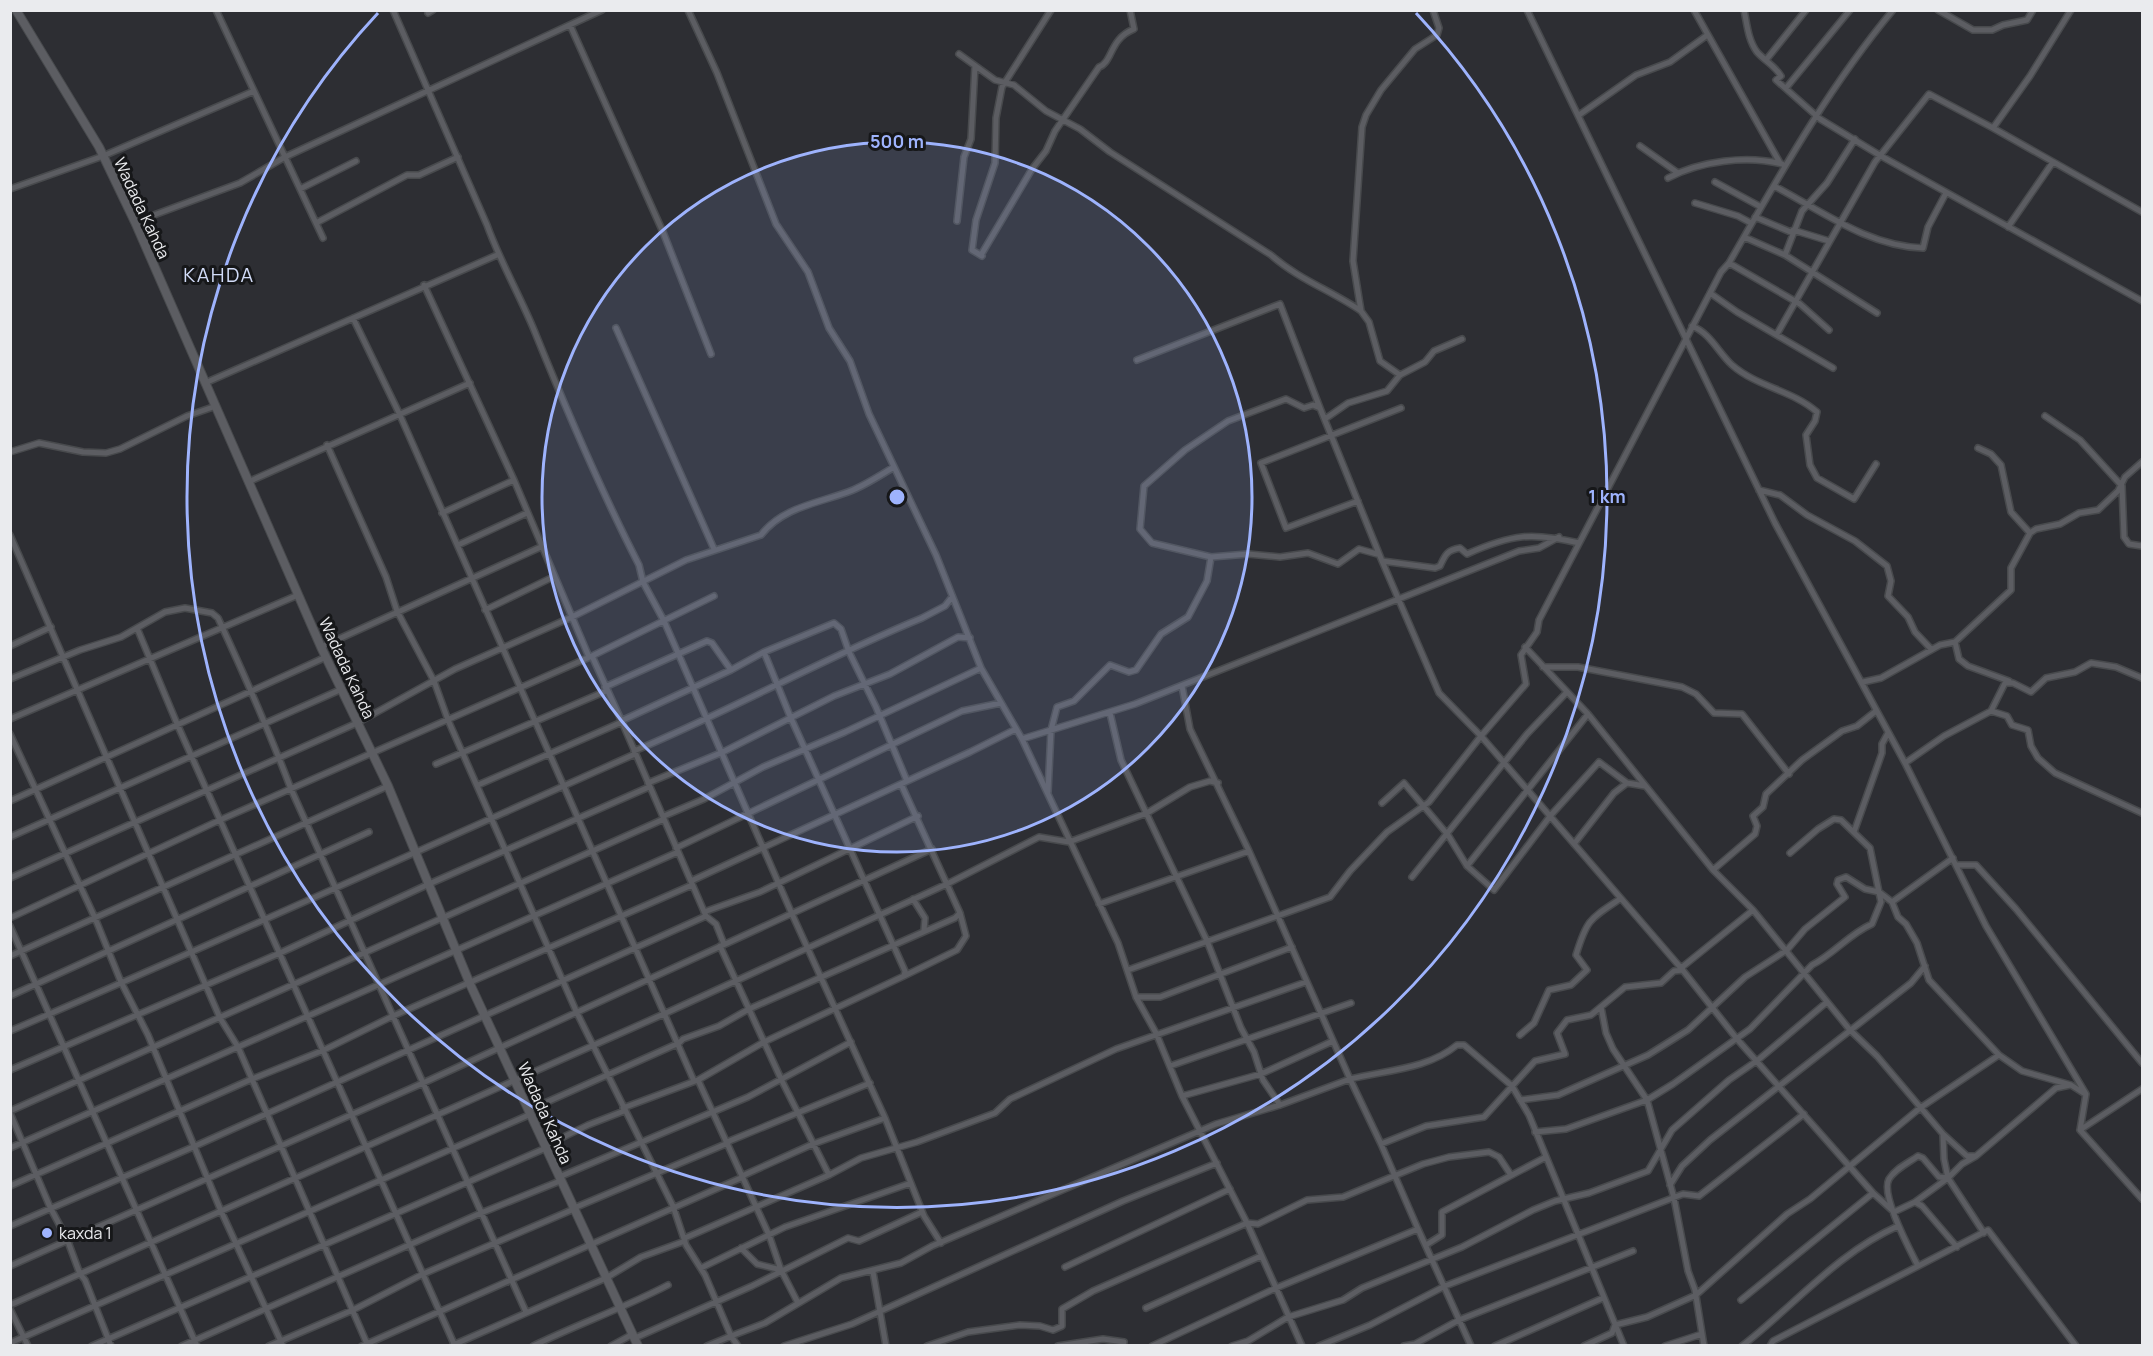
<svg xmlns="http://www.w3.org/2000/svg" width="2153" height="1356" font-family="Manrope,sans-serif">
<rect width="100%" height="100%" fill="#2d2e33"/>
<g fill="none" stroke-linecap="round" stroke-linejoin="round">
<g stroke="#484a4d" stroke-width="8">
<path id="street" d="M 216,10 L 323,238
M 393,10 L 487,225 C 500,261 519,294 534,330 C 566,409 600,489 639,565 L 643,582 L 664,621 L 792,914 L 885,1118 L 924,1216 L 941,1243
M 688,10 L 717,73 L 776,224 L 808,272 L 829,328 L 850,361 L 869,414 L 936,555 L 981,668 L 1022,739 L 1118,943 L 1136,997 L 1156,1033 L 1182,1096 L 1247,1223 L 1302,1346
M 1527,10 L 1775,523 L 1905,763 L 1986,926 L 2086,1094 L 2080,1130 L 2142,1199
M 1694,10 L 1780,163
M 1744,10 C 1747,24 1748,40 1757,52 C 1765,61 1775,66 1781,76 L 1776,80 L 1820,119 L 1881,156 L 2142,301
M 1893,10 C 1828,88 1779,176 1729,263 L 1721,272 L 1539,620 L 1537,632 L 1521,655 L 1526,684 L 1481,736 L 1681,968 L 1737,1039 L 1873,1193 L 1894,1212 L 1915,1202 L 1922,1206 L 1957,1247
M 1938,10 L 1973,30 L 1992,30 L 2003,25 L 2027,20 L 2033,10
M 428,13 L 433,10
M 570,25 L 663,232 L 711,354
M 959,54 L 995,80 L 1014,85 L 1046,111 L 1080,129 L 1110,152 L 1271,255 C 1298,279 1332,291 1361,311
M 1766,60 L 1806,10
M 1786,88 L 1850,10
M 1579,115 L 1636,75 L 1670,62 L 1706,36
M 1993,128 L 2142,212
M 1640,146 L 1678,173
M 1668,178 C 1700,161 1747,155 1782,164
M 1715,182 L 1761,207
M 1774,186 C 1822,211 1867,246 1923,248 L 1928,227 L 1946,193
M 10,189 L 103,156 L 254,91
M 300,189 L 356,161
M 1695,203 L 1738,216 L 1751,223
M 1755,217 L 1793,233
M 957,221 L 964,157 L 971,139 L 975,66
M 135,222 L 240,183 L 285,157 L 602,10
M 316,223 L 407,175 L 419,175 L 458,157
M 2008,227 L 2053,162
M 1793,230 L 1829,241
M 1744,237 L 1785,255 L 1877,313
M 981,255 L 1032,169 L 1046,151 L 1055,131 L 1099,67 C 1113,62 1109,39 1134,29 L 1130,10
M 1785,255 L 1802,211 L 1827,183 L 1855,139
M 982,256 L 972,250 L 976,220 L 995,163 L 996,118 L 1002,87 L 1051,10
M 1729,263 L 1800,304 L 1829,330
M 424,285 L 514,480 L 589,657
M 1710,293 L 1737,312 L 1833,368
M 353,318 L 399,413 L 694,1081
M 1692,326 C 1710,333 1718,352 1732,365 C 1757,387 1792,390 1817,412 L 1815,421 L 1806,435 L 1810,465 L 1817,478 L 1854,499 L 1876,464
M 616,328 L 714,549
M 1777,334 L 1875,162 L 1929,94 L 1993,128 L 2030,76 L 2071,10
M 1137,360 L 1280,304 L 1320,408
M 1400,375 L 1380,361 L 1369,322 L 1361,311 L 1353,261 L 1362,127 L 1366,115 L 1381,90 L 1415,49 L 1437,35 L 1439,28 L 1433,10
M 205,383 L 497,255
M 2045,416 L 2080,440 L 2122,486 L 2124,537 L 2129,544 L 2142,546
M 1325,419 L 1348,403 L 1387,391 L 1400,375 L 1425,362 L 1434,351 L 1462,339
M 327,445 L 386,577 L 397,611 L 434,681 L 448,720 L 577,1013 L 673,1206 L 686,1245 L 705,1275 L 731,1336 L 707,1346
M 1978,448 L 1991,454 L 2001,465 L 2011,512 L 2030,533
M 10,452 L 39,443 L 83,452 L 106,453 L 120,449 L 187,416 L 216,406
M 248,482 L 470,383
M 1759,490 L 1780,495 L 1807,515 L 1855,541 L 1887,566 L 1891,581 L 1888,596 L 1908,617 L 1915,632 L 1931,649
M 1358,501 L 1286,528 L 1261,463 L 1401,408
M 442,513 L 514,480
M 10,535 L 220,1018 L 238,1047 L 368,1346
M 458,545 L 527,513
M 1377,554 L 1359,549 L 1338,564 L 1308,553 L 1280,557 L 1248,554 L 1211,557 L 1152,543 L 1140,529 L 1144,486 L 1185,450 L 1228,421 L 1286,399 L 1304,408 L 1313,405 L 1320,408 L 1382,561 L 1435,568 L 1440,566 C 1445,555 1447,550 1460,548 L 1467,554 C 1512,534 1532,532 1579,543
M 485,610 L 553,577
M 137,628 L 178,726 L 455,1346
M 1955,642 L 1959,659 L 1968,666 L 2009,681
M 10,646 L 51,627
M 321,647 L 543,546
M 1525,647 L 1588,714 L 1713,870
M 592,656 L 622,722
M 1543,667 L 1578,667 L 1682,687 L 1696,694 L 1714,713 L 1742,714 L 1789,774
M 10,679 L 80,650 L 121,637 L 165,612 L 185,608 L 212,613 L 218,618 C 244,674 269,731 291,789 L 526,1312
M 1863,682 L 1881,678 L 1940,645 L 1955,642 L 2011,590 L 2011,568 L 2030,533 L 2036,529 L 2060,524 L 2079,513 L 2098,510 L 2118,491 L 2125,477 L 2142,462
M 1182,686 L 1190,729 L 1249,851 L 1350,1079 C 1387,1070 1428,1069 1457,1045 L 1464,1045 L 1512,1086 L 1529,1115 L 1624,1346
M 605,687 L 707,641 L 712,643 L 731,670
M 1991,711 L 2007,716 L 2012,725 L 2028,730 L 2031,746 L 2038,758 L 2055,773 L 2142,813
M 1110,713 L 1121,760 L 1207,941 L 1241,1028 L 1254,1052 L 1263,1080 L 1280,1105
M 10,719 L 298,595
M 621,721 L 731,670 L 764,652 L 834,623 L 841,629 L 849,652 L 876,707 L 907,781
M 10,734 L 95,918 L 121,982 L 148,1035 L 221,1211 L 283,1346
M 1022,739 L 1135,704 L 1519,551 L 1539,548 L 1559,537
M 634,751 C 732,710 824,658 922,618 L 945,606 L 952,597
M 1905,763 L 1944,736 L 1991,711 L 2005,683 L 2013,683 L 2031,692 L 2046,678 L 2075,672 L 2091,663 L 2116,667 L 2142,678
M 436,764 L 606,691
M 648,783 L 723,752 L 834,696 L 890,674 L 958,637 L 970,638
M 901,784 L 960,913 L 966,936 L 957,950 L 904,976
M 478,785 L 622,722 L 706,916 L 716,924 L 724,944
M 1048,792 L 1051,730 L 1057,707 L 1074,701 L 1110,665 L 1129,672 L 1136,670 L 1161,634 L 1188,617 L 1207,581 L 1211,557
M 10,801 L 326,657
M 1382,803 L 1404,783 L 1448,835 L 1467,866 L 1494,890 L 1551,815 L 1599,762 L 1627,783
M 664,816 L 704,799 L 763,767 L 845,732 L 981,668
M 1854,832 L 1882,753 L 1882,744 L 1888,733
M 10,837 L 342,689
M 1574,844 L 1614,793 L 1627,783 L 1645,786
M 676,848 L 962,711 L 1001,703
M 1956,865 L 1976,865 L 2016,909 L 2142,1063
M 1467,866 L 1588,714
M 1412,877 L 1527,734 L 1567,692
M 10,878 L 357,723 L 455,669 L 572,617 L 686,560 L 761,535 C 783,506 821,503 853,490 C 867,484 881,475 894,467
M 691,881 L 970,752 L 1016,729
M 913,899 L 925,918 L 924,930
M 1892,902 L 1953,858
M 1099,904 L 1249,851
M 1753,910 L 1850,1030 L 1877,1056 L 1943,1134 L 1944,1159 L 1948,1178 L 1984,1233
M 704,912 L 760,892 L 918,816
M 10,918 L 220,820 L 592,656 L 714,596
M 10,926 L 197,1346
M 720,946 L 782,1081 L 829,1175
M 10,956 L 388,786
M 1681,968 L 1753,910 L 1713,870 L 1755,834 L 1757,826 L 1753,816 L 1763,807 L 1766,794 L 1802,760 L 1842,731 L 1857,726 L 1876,711
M 1128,970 L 1330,897 L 1350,871 L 1387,832 L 1429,802 L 1481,736 L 1439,693 L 1382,561
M 10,996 L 369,832
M 1136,997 L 1160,997 L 1292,947
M 1601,1007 L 1606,1033 L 1613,1049 L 1647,1100 L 1674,1198 L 1688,1271 L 1695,1290 L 1704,1346
M 10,1031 C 220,941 427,847 635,754
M 1520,1035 L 1534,1023 L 1549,990 L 1571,985 L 1587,970 L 1576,955 C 1587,919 1590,919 1620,899
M 1170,1066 L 1351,1003
M 10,1070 L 280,953 L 429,884 L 649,787
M 698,1080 L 769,1235 L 781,1270
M 1182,1096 L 1261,1074 L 1333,1041
M 1520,1100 L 1558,1095 L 1648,1055 L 1688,1030 L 1745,977 L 1787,950 L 1805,929 L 1845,897 L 1837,884 L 1838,880 L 1846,877 L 1865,889 L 1879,892 L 1892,902 L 1898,917 L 1906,924 L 1917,943 L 1929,980 L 1999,1055 L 2022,1071 L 2071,1085 L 2085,1094
M 623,1108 L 698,1080 L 764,1042 L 904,976 L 905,971 L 790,716 L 764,652
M 529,1110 L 679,1043 L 683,1039 L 719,1026 L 749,1009 L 955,918 L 960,913
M 10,1111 L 664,819
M 10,1113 L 50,1207 L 67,1239 L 80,1274 L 85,1280 L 111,1346
M 2080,1130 L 2142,1089
M 1535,1132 L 1566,1129 L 1647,1100 L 1673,1084 L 1750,1029 L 1812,965 C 1834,954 1849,934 1872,924 L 1881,902 L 1870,848 L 1841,820 L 1834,819 L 1818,829 L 1790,853
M 1943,1134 L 1967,1156 L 1975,1156
M 727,1142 L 870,1083
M 1381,1144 L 1418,1229
M 545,1146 L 588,1125 L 624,1111
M 10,1148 L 678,852
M 742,1176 L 813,1144 L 885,1118
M 559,1177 L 748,1097 L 851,1042
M 1670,1185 L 1682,1166 L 1710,1140 L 1911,983 L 1925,966
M 10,1186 L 252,1079 L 324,1050 L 393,1016 L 692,885
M 1915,1202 L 1948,1178 L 1962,1164 L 1976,1156 L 2056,1088 L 2070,1085
M 574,1208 L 728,1143
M 10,1226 L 193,1147 L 706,916
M 685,1238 L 829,1175 L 861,1158 L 917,1142 L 995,1113 L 1010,1099 L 1116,1049 L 1306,982
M 1426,1245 L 1442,1235 L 1442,1212 L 1546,1157
M 741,1248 L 757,1264 L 781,1270 L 798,1303
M 10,1266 L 423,1083 L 932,849
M 1918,1266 C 1910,1250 1880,1195 1889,1179 C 1895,1169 1908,1163 1918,1156 L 1923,1158 L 1939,1177 L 1948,1178
M 1065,1267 L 1230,1189
M 701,1268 L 785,1227 L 911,1183
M 873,1272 L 886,1346
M 1741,1300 L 1873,1193
M 10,1305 L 666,1013 L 947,884 L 1039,837 L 1069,842 L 1147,813 L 1190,787 L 1210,781 L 1218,783
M 1146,1308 L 1261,1256
M 10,1309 L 28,1346
M 635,1338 L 752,1286 L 848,1238 L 859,1241 L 922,1212
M 10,1343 L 531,1114
M 453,1345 L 606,1278 L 641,1257 L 685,1241
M 92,1346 L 546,1148
M 182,1346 L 481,1213 L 560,1181
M 269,1346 L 353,1310 L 423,1274 L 574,1209
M 362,1346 L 743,1177
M 533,1346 C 578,1324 624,1308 668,1285
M 611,1346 L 633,1334
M 738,1346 L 731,1336 L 765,1323 L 841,1278 L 901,1263 L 932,1246 L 1216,1124 L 1280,1105 L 1350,1079 L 1381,1144 L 1426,1126 L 1484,1117 L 1535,1061 L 1565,1054 L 1557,1033 L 1567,1020 L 1591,1015 L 1625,987 L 1661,983 L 1674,971 L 1683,970
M 784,1346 L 852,1324 L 1123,1201 L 1217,1163
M 927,1346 L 968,1332 L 1020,1325 L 1040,1326 L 1053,1330 L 1062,1326 L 1062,1309 L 1093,1291 L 1247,1223 L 1258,1224 L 1307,1200 L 1343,1197 L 1423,1164 L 1449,1157 L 1489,1152 L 1499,1157 L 1511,1175
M 1058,1346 L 1103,1339 L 1124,1342 L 1123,1346
M 1152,1346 L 1276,1288 L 1418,1229 L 1471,1346
M 1232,1346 L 1248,1341 L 1288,1317 L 1343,1300 L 1362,1288 L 1462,1247 L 1533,1210 L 1555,1201 L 1589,1193 L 1648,1171 L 1672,1130 L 1729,1080 L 1758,1060 L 1827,1002
M 1319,1346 L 1370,1325 L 1445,1286 L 1683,1194 L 1699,1196 L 1804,1114
M 1404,1346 L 1415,1344 L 1459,1320 L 1633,1251
M 1495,1346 L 1603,1298
M 1584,1346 L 1612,1333 L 1615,1325 L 1647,1317 L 1696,1295 L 1787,1214 L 1810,1199 L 1920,1108 L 1999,1055
M 1665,1346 L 1702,1334
M 1742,1346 C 1794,1306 1837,1253 1898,1226
M 1770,1346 L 1773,1341 L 1988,1230 L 2076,1346"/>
</g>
<g stroke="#484a4d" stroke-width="10">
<path id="secondary" d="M 16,10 L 99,147 L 135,222 L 321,647 L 388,786 L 470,984 L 638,1346"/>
</g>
<use href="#street" stroke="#5c5d62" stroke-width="5"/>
<use href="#secondary" stroke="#5c5d62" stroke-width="8"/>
</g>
<circle cx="897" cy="497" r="355" fill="#9eb3fd" fill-opacity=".12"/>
<g fill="none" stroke="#9eb3fd" stroke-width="3">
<circle cx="897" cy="497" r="355"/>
<path d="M1416 13A710 710 0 1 1 378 13"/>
</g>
<circle fill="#9eb3fd" stroke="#161719" stroke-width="2" cx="47" cy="1233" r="6"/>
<g text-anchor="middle" stroke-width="6" stroke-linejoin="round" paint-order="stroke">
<g font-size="16" fill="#eaebee" stroke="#161719">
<text transform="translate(142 208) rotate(65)" y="6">Wadada Kahda</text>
<text transform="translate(347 668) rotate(65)" y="6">Wadada Kahda</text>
<text transform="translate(545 1113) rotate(66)" y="6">Wadada Kahda</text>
</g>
<g font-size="16" fill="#eaebee" stroke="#161719" text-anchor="start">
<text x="59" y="1239">kaxda 1</text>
</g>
<g font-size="20" letter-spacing="1.5" fill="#d2dcf8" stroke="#161719">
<text x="219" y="282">KAHDA</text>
</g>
</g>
<circle cx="897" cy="497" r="9" fill="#9eb3fd" stroke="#161719" stroke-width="3"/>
<g font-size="18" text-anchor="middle" font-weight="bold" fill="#9eb3fd" stroke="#161719" stroke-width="6" stroke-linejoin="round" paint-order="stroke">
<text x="897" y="148">500 m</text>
<text x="1607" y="503">1 km</text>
</g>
<rect width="2153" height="1356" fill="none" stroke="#eaebee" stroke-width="24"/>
</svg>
